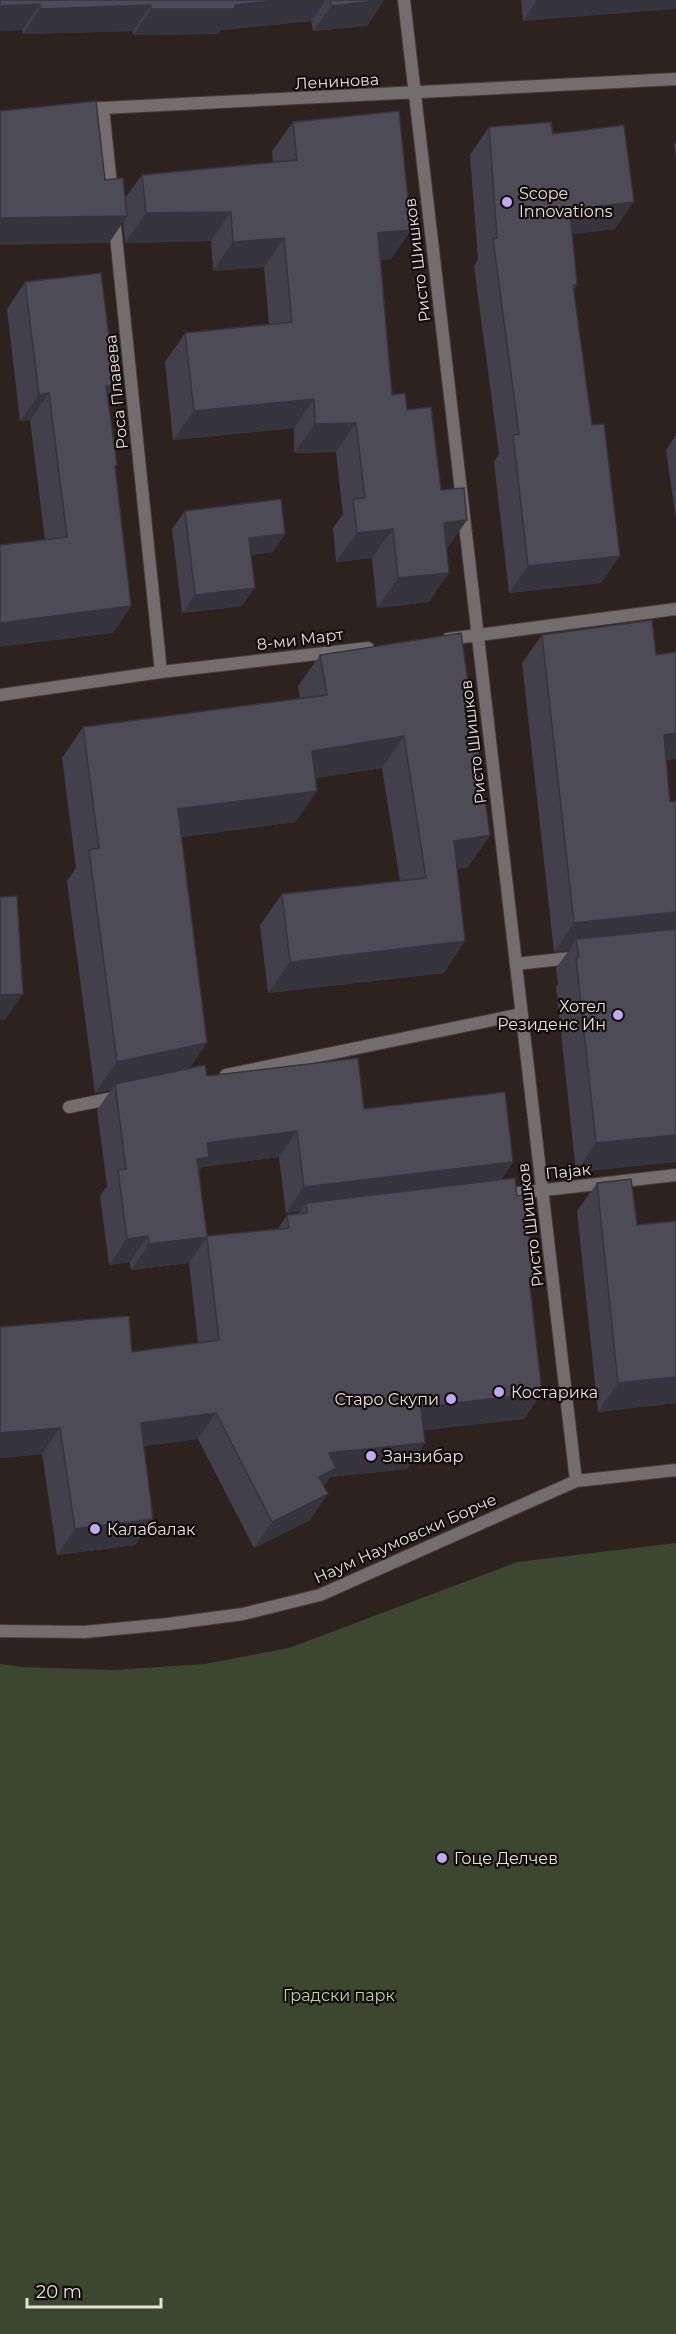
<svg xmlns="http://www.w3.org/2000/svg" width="676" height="2334" font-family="Montserrat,sans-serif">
<rect width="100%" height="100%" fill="#2d221e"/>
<path fill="#3b472f" d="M 676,1543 L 676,2334 L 0,2334 L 0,1664 L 22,1667 L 114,1670 L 204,1664 L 289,1648 L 517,1562 Z"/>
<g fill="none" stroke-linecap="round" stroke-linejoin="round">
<g stroke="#473d39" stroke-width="14">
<path id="minor" d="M 404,0 L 576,1481
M 103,108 L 112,194
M 82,109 L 676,79
M 114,217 L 161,672
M 448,639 L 676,609
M 0,695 L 161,672 L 368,648
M 516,964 L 579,957
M 226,1075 L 522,1014
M 69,1107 L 118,1097
M 501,1195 L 676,1175
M 0,1631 L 84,1632 L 168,1624 L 243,1614 L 320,1595 L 576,1481 L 676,1470"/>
</g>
<use href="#minor" stroke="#736d6d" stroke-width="12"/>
</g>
<path fill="#42404a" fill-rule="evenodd" d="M 0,0 L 384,0 L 367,26 L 313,31 L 311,21 L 221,30 L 218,34 L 133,35 L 133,31 L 23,34 L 22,30 L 0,31 Z
M 521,0 L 676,0 L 523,21 Z
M 293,122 L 411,230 L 391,259 L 381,260 L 392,395 L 407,410 L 447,549 L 429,602 L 377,608 L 372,558 L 336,562 L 333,528 L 343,514 L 336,452 L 294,453 L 294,428 L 173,440 L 165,362 L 185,333 L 269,324 L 264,267 L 213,271 L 211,241 L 125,243 L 123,222 L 109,243 L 105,180 L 125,198 L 142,175 L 273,163 L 272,151 Z
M 489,127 L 553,134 L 615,229 L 572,234 L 577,285 L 574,289 L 601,583 L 509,593 L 494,462 L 499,454 L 474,266 L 478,260 L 470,155 Z
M 676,141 L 676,160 L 674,144 Z
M 25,282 L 115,385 L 107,396 L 115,468 L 131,606 L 113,633 L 45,540 L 30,420 L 20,421 L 7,309 Z
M 676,435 L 676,520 L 666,450 Z
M 185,511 L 273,552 L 251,555 L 242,606 L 182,613 L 172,529 Z
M 461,633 L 490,835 L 468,867 L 457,869 L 444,973 L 268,993 L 260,925 L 282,894 L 400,881 L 382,768 L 315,778 L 317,791 L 295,822 L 181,837 L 189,1068 L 207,1076 L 364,1109 L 513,1162 L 501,1180 L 517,1196 L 534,1277 L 530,1283 L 542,1393 L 524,1419 L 423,1430 L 425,1443 L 407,1469 L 330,1477 L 324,1486 L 310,1520 L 254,1548 L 198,1439 L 144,1446 L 153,1519 L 135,1545 L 57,1555 L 42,1454 L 0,1458 L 132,1352 L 198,1343 L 189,1263 L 131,1270 L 130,1262 L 109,1265 L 100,1196 L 107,1186 L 97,1110 L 111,1090 L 95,1093 L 67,881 L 76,868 L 62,758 L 83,727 L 300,699 L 298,686 L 320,655 ZM 279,1157 L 286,1213 L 300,1211 L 298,1214 L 287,1215 L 278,1229 L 207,1236 L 199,1171 L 202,1167 Z
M 542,635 L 666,760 L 676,1162 L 576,1172 L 556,986 L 558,984 L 556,968 L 569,950 L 554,952 L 522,663 Z
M 597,1183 L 637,1225 L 676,1221 L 676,1403 L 598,1412 L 577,1211 Z"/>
<path fill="#36343c" d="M 282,0 L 326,0 L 311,21 L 221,30 L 218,34 L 133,35 L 151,9 L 235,5 Z
M 384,0 L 367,26 L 313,31 L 331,6 Z
M 537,0 L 676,0 L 676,9 L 523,21 Z
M 40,4 L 22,30 L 0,31 L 0,6 Z
M 151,5 L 133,31 L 23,34 L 40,9 Z
M 634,202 L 615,229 L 551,237 L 570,210 Z
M 231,212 L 211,241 L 125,243 L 146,213 Z
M 127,216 L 109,243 L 0,245 L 0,218 Z
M 411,230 L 391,259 L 358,263 L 378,233 Z
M 284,238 L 264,267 L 213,271 L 233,242 Z
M 115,385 L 96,412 L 106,386 Z
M 49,393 L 30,420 L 20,421 L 39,395 Z
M 314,399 L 294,428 L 173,440 L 194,411 Z
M 356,423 L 336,452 L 294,453 L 315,424 Z
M 467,520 L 447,549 L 444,523 Z
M 393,529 L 372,558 L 336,562 L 357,533 Z
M 285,534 L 273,552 L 236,557 L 249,538 Z
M 620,556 L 601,583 L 509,593 L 528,566 Z
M 449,573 L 429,602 L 377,608 L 398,578 Z
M 255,588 L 242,606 L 182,613 L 195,595 Z
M 131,606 L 113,633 L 0,647 L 0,623 Z
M 676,733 L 676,759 L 644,764 L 664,735 Z
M 404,736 L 382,768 L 290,782 L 312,751 Z
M 317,791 L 295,822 L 156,840 L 178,809 Z
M 490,835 L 468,867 L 432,873 L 454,841 Z
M 676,912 L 676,939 L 576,939 L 569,950 L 554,952 L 574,923 Z
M 465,941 L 444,973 L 268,993 L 290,962 Z
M 23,994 L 5,1020 L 0,1020 L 0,995 Z
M 207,1043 L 185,1075 L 115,1084 L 111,1090 L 95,1093 L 117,1062 Z
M 297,1131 L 279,1157 L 202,1167 L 191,1183 L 190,1168 L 207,1143 Z
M 676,1135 L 676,1162 L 576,1172 L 596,1143 Z
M 513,1162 L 495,1188 L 306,1203 L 300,1211 L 286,1213 L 304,1187 Z
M 148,1236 L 130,1262 L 109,1265 L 127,1239 Z
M 207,1237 L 189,1263 L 131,1270 L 149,1244 Z
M 676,1377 L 676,1403 L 598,1412 L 618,1383 Z
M 542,1393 L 524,1419 L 403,1433 L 421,1407 Z
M 216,1413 L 198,1439 L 123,1449 L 141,1423 Z
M 60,1428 L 42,1454 L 0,1458 L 0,1433 Z
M 425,1443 L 407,1469 L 330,1477 L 318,1494 L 301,1503 L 329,1453 Z
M 328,1494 L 310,1520 L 254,1548 L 272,1522 Z
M 153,1519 L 135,1545 L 57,1555 L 75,1529 Z"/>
<path fill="#4d4b56" stroke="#36343c" stroke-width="1.5" d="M 0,0 L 282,0 L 235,5 L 235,9 L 151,9 L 151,5 L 40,9 L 40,4 L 0,6 Z
M 330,0 L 384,0 L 331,6 Z
M 96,101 L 105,180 L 123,178 L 127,216 L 0,218 L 0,111 Z
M 399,111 L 411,230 L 378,233 L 392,395 L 405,393 L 407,410 L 431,407 L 441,490 L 464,488 L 467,520 L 444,523 L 449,573 L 398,578 L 393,529 L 357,533 L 353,499 L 365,498 L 356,423 L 315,424 L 314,399 L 194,411 L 185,333 L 292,322 L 284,238 L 233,242 L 231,212 L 146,213 L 142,175 L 297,160 L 293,122 Z
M 551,122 L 553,134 L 624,125 L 634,202 L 570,210 L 577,285 L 573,285 L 592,425 L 604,424 L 620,556 L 528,566 L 513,435 L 519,434 L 493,239 L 497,238 L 489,127 Z
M 101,273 L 115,385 L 106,386 L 117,465 L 115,466 L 131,606 L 0,623 L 0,545 L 67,537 L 49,393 L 39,395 L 25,282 Z
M 281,499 L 285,534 L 249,538 L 255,588 L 195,595 L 185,511 Z
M 652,620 L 656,655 L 676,652 L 676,733 L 664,735 L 670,802 L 676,801 L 676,912 L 574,923 L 542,635 Z
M 461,633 L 490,835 L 454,841 L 465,941 L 290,962 L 282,894 L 426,878 L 404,736 L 312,751 L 317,791 L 178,809 L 207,1043 L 117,1062 L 89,850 L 99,848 L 83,727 L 327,695 L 320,655 Z
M 17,896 L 23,994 L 0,995 L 0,897 Z
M 676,929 L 676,1135 L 596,1143 L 576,958 L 579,957 L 576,939 Z
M 358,1058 L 364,1109 L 505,1092 L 513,1162 L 304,1187 L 297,1131 L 207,1143 L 209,1157 L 197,1159 L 207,1236 L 289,1228 L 287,1215 L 307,1213 L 306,1203 L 515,1178 L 517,1196 L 524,1195 L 534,1277 L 529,1278 L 542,1393 L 421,1407 L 425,1443 L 329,1453 L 336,1468 L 319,1477 L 328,1494 L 272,1522 L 216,1413 L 141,1423 L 153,1519 L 75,1529 L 60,1428 L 0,1433 L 0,1327 L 129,1316 L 132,1352 L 219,1340 L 207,1237 L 149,1244 L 148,1236 L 127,1239 L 118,1170 L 126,1169 L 115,1084 L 205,1065 L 207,1076 Z
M 631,1179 L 637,1225 L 676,1221 L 676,1377 L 618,1383 L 597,1183 Z"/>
<g fill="#c2a8f3" stroke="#120d0b" stroke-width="2">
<circle cx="507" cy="202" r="6"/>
<circle cx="618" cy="1015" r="6"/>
<circle cx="499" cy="1392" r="6"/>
<circle cx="451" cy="1399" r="6"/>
<circle cx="371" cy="1456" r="6"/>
<circle cx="95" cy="1529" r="6"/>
<circle cx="442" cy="1858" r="6"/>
</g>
<g text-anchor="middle" stroke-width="4.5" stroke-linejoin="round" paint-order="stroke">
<g font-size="16" fill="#e7e0dd" stroke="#120d0b">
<text transform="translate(337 81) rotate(-3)" y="6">Ленинова</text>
<text transform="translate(417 260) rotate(-97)" y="6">Ристо Шишков</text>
<text transform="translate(116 392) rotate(-96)" y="6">Роса Плавева</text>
<text transform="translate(300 639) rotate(-7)" y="6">8-ми Март</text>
<text transform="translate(473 742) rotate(-97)" y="6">Ристо Шишков</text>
<text transform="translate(568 1171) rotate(-6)" y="6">Пајак</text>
<text transform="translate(530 1225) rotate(-97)" y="6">Ристо Шишков</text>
<text transform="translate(405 1538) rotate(-24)" y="6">Наум Наумовски Борче</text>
</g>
<g font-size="16" fill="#e7e0dd" stroke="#120d0b" text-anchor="start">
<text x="519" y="199">Scope<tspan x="519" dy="18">Innovations</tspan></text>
<text x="606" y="1012" text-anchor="end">Хотел<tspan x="606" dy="18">Резиденс Ин</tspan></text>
<text x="511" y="1398">Костарика</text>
<text x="439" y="1405" text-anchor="end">Старо Скупи</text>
<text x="383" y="1462">Занзибар</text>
<text x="107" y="1535">Калабалак</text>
<text x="454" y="1864">Гоце Делчев</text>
</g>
<g font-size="16" fill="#bad69e" stroke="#120d0b">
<text x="339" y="2001">Градски парк</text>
</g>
</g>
<path d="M27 2298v9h134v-9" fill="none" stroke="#e7e0dd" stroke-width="3"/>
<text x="36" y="2298" font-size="18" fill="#e7e0dd" stroke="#120d0b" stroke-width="4.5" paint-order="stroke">20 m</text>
</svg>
